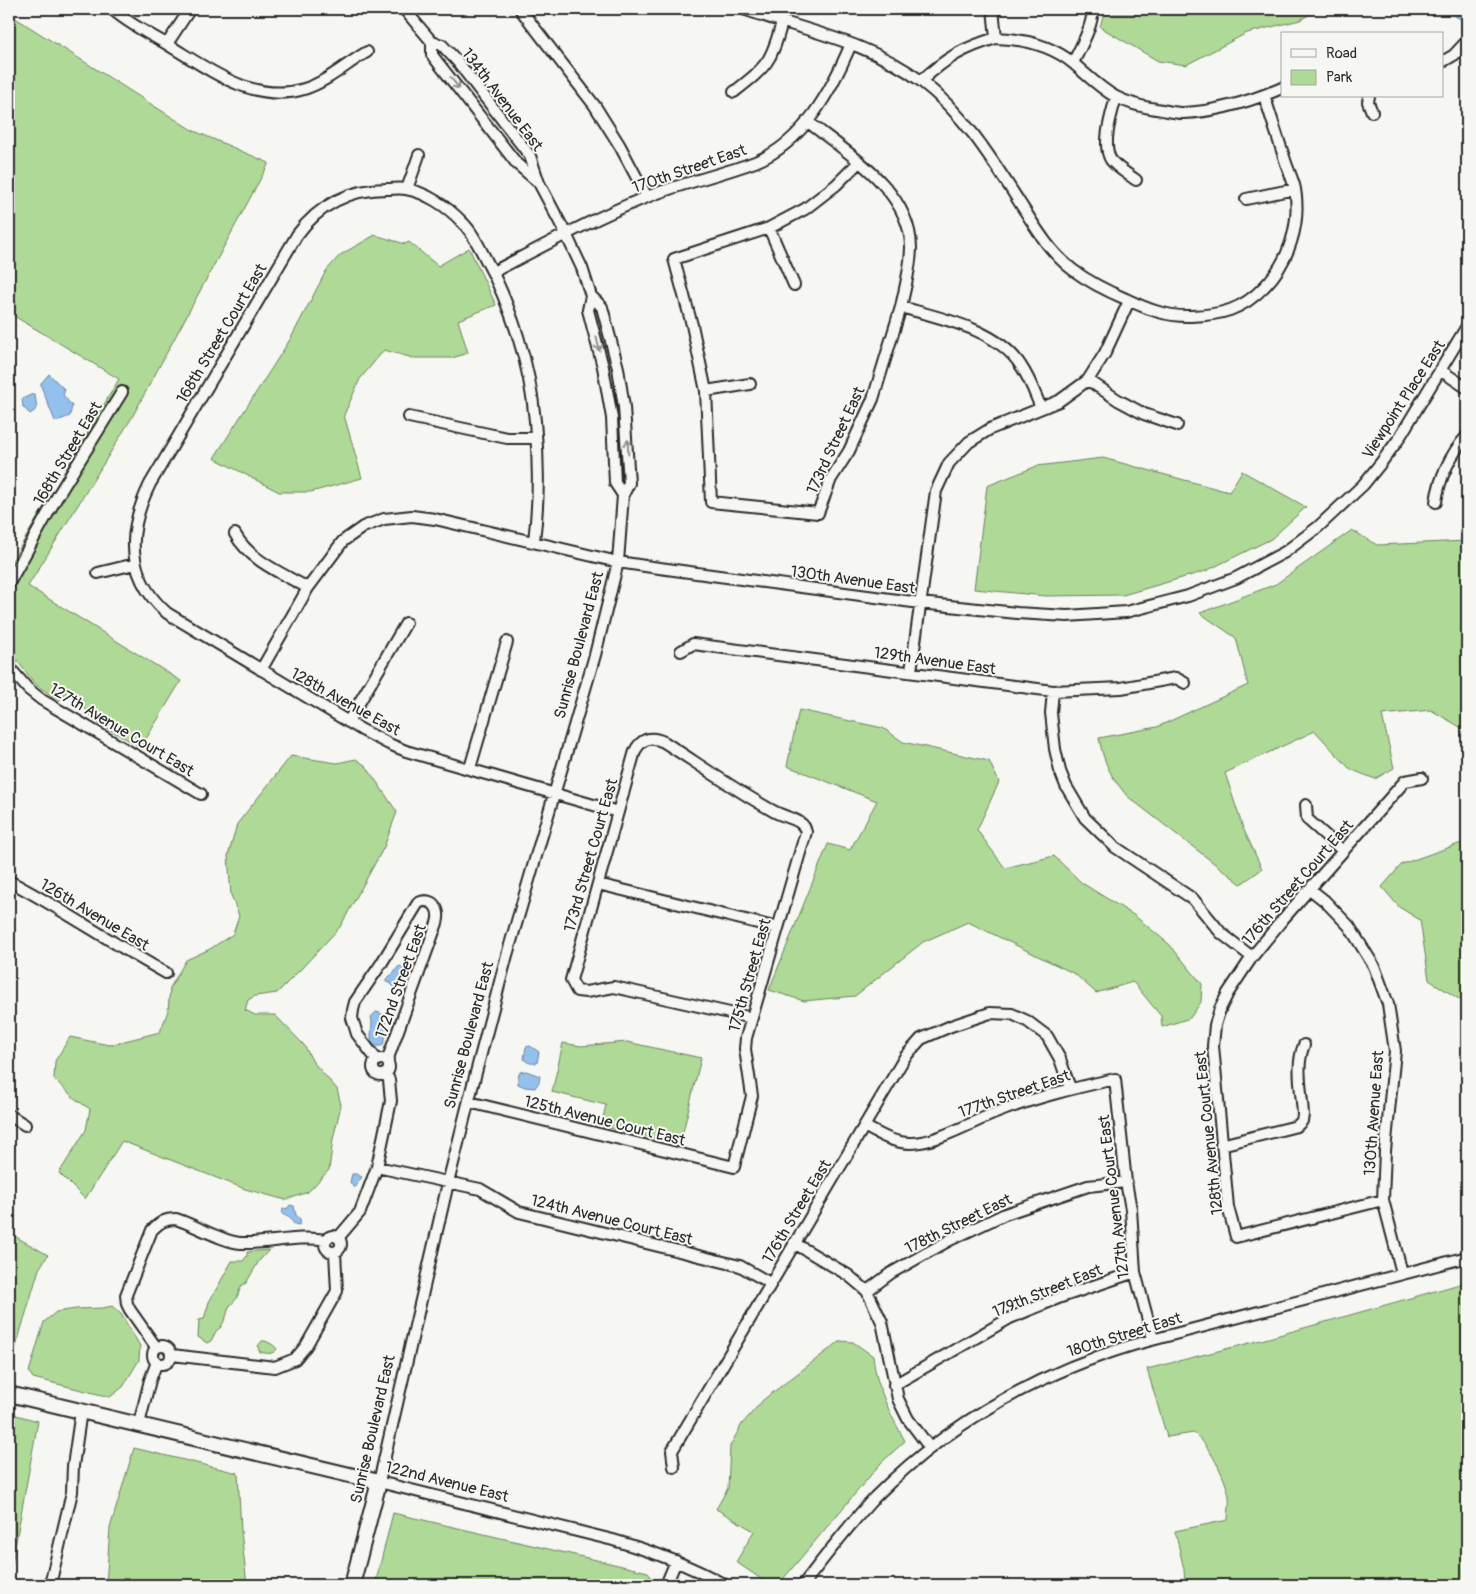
<svg xmlns="http://www.w3.org/2000/svg" width="1476" height="1594" font-family="Pangolin,sans-serif">
<rect width="100%" height="100%" fill="#f6f6f2"/>
<filter id="ink" filterUnits="userSpaceOnUse"><feTurbulence type="fractalNoise" baseFrequency=".02" numOctaves="2"/><feDisplacementMap in="SourceGraphic" scale="10" xChannelSelector="R" yChannelSelector="G"/><feConvolveMatrix kernelMatrix="1 2 1 2 8 2 1 2 1" color-interpolation-filters="sRGB"/></filter>
<g filter="url(#ink)">
<path fill="#aed996" stroke="#6c8260" d="M 1105,9 L 1319,9 L 1300,20 L 1247,33 L 1186,65 L 1158,61 L 1100,27 Z
M 9,14 L 192,130 L 269,163 L 131,419 L 28,586 L 181,681 L 141,747 L 96,722 L 69,689 L 59,701 L 35,684 L 15,658 L 9,653 L 9,566 L 119,379 L 9,313 Z
M 375,235 L 405,244 L 409,242 L 438,266 L 469,248 L 496,305 L 458,320 L 468,353 L 452,358 L 413,358 L 384,350 L 360,379 L 344,415 L 362,478 L 311,492 L 279,492 L 214,458 L 291,338 L 326,271 L 340,255 Z
M 1103,458 L 1229,492 L 1242,471 L 1306,507 L 1271,539 L 1206,571 L 1123,595 L 1046,596 L 974,589 L 987,486 L 1037,466 Z
M 1352,530 L 1377,545 L 1467,541 L 1467,731 L 1431,710 L 1382,715 L 1394,768 L 1375,779 L 1350,769 L 1315,731 L 1225,773 L 1243,828 L 1262,869 L 1241,884 L 1127,796 C 1110,775 1104,764 1099,738 L 1157,727 L 1248,685 L 1236,638 L 1200,613 L 1276,584 Z
M 799,710 L 883,728 L 903,742 L 989,761 L 999,782 L 977,830 L 1005,868 L 1054,856 L 1082,883 L 1135,916 L 1170,945 L 1202,984 L 1201,1002 L 1190,1018 L 1162,1027 L 1161,1016 L 1133,982 L 1096,993 L 1075,974 L 968,922 L 923,942 L 855,996 L 804,1001 L 769,990 L 828,844 L 850,850 L 877,801 L 787,766 Z
M 291,756 L 337,763 L 356,759 L 366,766 L 397,812 L 384,847 L 340,927 L 302,968 L 277,993 L 255,996 L 248,1000 L 245,1010 L 255,1015 L 275,1015 L 304,1045 L 313,1062 L 337,1089 L 341,1105 L 333,1139 L 329,1170 L 308,1192 L 286,1200 L 245,1189 L 122,1141 L 85,1199 L 59,1173 L 86,1130 L 90,1109 L 74,1098 L 54,1079 L 55,1061 L 70,1037 L 109,1045 L 160,1032 L 168,1011 L 170,988 L 186,960 L 210,949 L 233,934 L 239,916 L 231,895 L 228,856 L 237,824 Z
M 1467,841 L 1467,1004 L 1429,980 L 1420,920 L 1399,907 L 1382,887 L 1402,864 Z
M 627,1042 L 701,1058 L 680,1144 L 601,1126 L 606,1105 L 552,1092 L 563,1043 L 581,1046 Z
M 9,1233 L 48,1255 L 39,1269 L 9,1370 Z
M 269,1250 L 259,1261 L 246,1283 L 241,1286 L 237,1298 L 229,1307 L 226,1317 L 221,1327 L 216,1331 L 211,1341 L 207,1343 L 198,1337 L 199,1320 L 204,1319 L 209,1302 L 232,1261 L 243,1261 L 247,1256 L 247,1252 Z
M 1467,1282 L 1467,1585 L 1185,1585 L 1184,1569 L 1175,1531 L 1228,1520 C 1228,1513 1230,1503 1229,1496 C 1225,1476 1209,1445 1194,1433 L 1167,1437 L 1147,1369 L 1265,1339 Z
M 112,1306 L 121,1314 L 140,1346 L 139,1360 L 123,1387 L 110,1397 L 33,1378 L 29,1372 L 44,1322 L 56,1312 L 76,1309 L 102,1308 Z
M 262,1341 C 266,1340 274,1345 277,1349 C 273,1355 265,1354 259,1351 L 258,1346 Z
M 840,1341 L 853,1342 L 873,1356 C 876,1388 890,1413 905,1441 L 881,1463 L 778,1585 L 770,1585 L 736,1562 L 754,1531 L 716,1509 L 728,1488 L 730,1446 L 742,1424 L 763,1400 Z
M 9,1413 L 38,1421 L 9,1580 Z
M 134,1448 L 238,1473 L 241,1531 L 247,1585 L 106,1585 L 110,1528 Z
M 393,1513 L 648,1572 L 654,1585 L 375,1585 Z"/>
<path fill="#93c0ed" stroke="#69849f" d="M 1443,9 L 1467,9 L 1467,23 Z
M 49,374 L 65,390 L 63,395 L 72,406 L 70,416 L 57,421 L 55,421 L 41,386 L 41,383 Z
M 33,394 L 35,395 L 37,409 L 30,414 L 23,407 L 22,399 Z
M 401,966 L 404,969 L 401,976 L 399,985 L 394,987 L 390,983 L 386,982 L 386,979 L 394,973 L 398,967 Z
M 376,1012 L 380,1013 L 386,1017 C 387,1027 387,1038 382,1046 L 373,1046 C 368,1038 374,1026 371,1017 Z
M 530,1046 L 539,1052 L 537,1063 C 532,1064 527,1063 524,1059 L 526,1047 Z
M 526,1071 L 540,1076 L 539,1082 L 535,1088 L 525,1087 L 518,1084 L 518,1077 L 520,1072 Z
M 352,1174 L 356,1174 L 362,1177 L 354,1188 L 350,1182 Z
M 290,1205 L 294,1206 L 296,1215 L 301,1220 L 299,1225 L 294,1224 L 290,1218 L 282,1214 L 283,1209 L 288,1208 Z"/>
<g fill="none" stroke-linecap="round" stroke-linejoin="round">
<g stroke="#2b2b2b" stroke-width="14">
<path id="minor" d="M 112,9 C 130,25 150,34 170,46 C 210,70 254,104 304,89 C 327,82 346,64 367,52
M 404,9 L 432,42 L 442,45 L 457,61 L 530,156 L 539,183 L 566,234 L 582,268 L 591,296 L 588,310 L 603,367 L 612,418 L 615,483 L 623,495
M 520,9 L 595,106 L 620,146 L 647,197
M 743,9 C 803,30 870,42 921,81 C 963,113 990,156 1018,200 C 1034,225 1049,252 1073,270 C 1089,282 1107,291 1126,299 C 1147,309 1167,317 1191,316 C 1221,315 1242,310 1264,287 C 1289,262 1301,224 1295,189 C 1293,179 1288,170 1285,160 C 1278,139 1271,117 1264,95
M 996,38 C 1023,39 1053,46 1074,64 C 1087,75 1100,88 1116,97 C 1128,103 1143,107 1156,109 C 1165,110 1174,113 1183,113 C 1217,112 1251,101 1282,88
M 432,42 L 432,55 L 517,164 L 538,182
M 167,44 L 190,9
M 1442,62 L 1454,55 L 1467,41
M 1073,63 C 1081,46 1092,28 1093,9
M 921,81 C 946,58 963,48 996,38 L 993,9
M 734,92 C 767,66 771,63 782,22
M 1369,96 L 1368,102 L 1372,112
M 1116,97 C 1112,113 1101,144 1111,160 C 1117,168 1128,174 1136,180
M 807,121 C 847,153 910,190 911,247 C 911,267 905,287 901,307 C 940,318 998,329 1021,366 C 1030,379 1035,394 1041,408
M 859,162 L 836,185 L 805,209 L 769,228 L 674,259 L 692,325 L 706,391 L 711,502 L 818,513 L 831,479 L 849,451 L 873,399 L 901,307
M 407,189 L 419,155
M 1246,199 L 1295,189
M 769,228 L 794,285
M 493,272 C 543,246 594,218 647,197 C 682,183 720,175 755,162 C 804,143 832,89 851,44
M 591,296 L 602,307 L 618,368 L 624,407 L 629,483 L 623,495 L 618,562 L 595,655 L 507,955 L 473,1084 L 448,1183 L 379,1482 L 613,1540 C 652,1551 689,1565 725,1585
M 1440,370 L 1467,388
M 1088,380 L 1118,400 L 1144,414 L 1177,425
M 706,391 L 750,384
M 409,417 L 507,438 L 536,438
M 1436,502 C 1439,479 1451,453 1467,436
M 235,534 C 249,560 283,574 308,588
M 534,541 C 539,501 539,461 535,421 C 530,364 511,305 484,256 C 478,244 471,230 461,221 C 448,207 425,192 406,189 C 400,188 393,189 387,189 C 350,189 319,205 297,235 L 150,484 C 127,531 125,576 167,613 L 362,730 L 389,744 L 406,751 L 618,812
M 98,573 L 135,564
M 9,583 L 57,497 L 122,392
M 681,651 L 693,644 L 1053,691 L 1121,688 L 1176,678 L 1185,683
M 9,667 L 28,689 L 42,700 L 201,794
M 261,670 L 308,588 L 343,541 L 363,527 L 384,519 L 412,516 L 435,519 L 618,562 L 652,567 L 920,603 L 1017,613 L 1067,616 L 1126,612 L 1188,596 L 1236,578 L 1285,552 L 1318,527 L 1363,485 L 1380,464 L 1398,440 L 1467,326
M 911,671 L 936,491 L 949,463 L 969,442 L 990,429 L 1059,401 L 1088,380 L 1105,353 L 1129,301
M 1053,691 L 1051,713 L 1055,749 L 1060,771 L 1066,786 L 1085,818 L 1115,847 L 1193,899 L 1221,933 L 1252,957
M 348,722 L 406,623
M 470,768 L 507,642
M 1306,805 L 1307,819 L 1343,851
M 9,881 C 63,909 113,944 166,973
M 598,884 L 778,928
M 1310,889 L 1325,901 L 1349,926 L 1374,966 L 1388,1004 L 1395,1051 L 1385,1151 L 1383,1200 L 1402,1273
M373 1067a8 8 0 1 1 16 0a8 8 0 1 1-16 0Z
M 377,1060 L 357,1034 L 352,1018 L 353,1010 L 355,1002 L 381,964 L 418,903 C 433,896 441,910 437,923 L 387,1061
M 469,1102 L 734,1167 L 752,1096 L 745,1049 L 746,1038 L 806,832 C 804,819 786,818 775,812 C 738,792 700,765 664,742 C 651,736 642,738 635,751 L 571,980 L 577,991 L 586,992 L 614,987 L 752,1018
M 9,1115 L 25,1125
M 864,1126 C 879,1134 893,1143 910,1143 C 934,1144 970,1123 993,1114 C 1032,1098 1074,1088 1115,1079 L 1126,1182 L 1131,1209 L 1135,1272 L 1153,1339
M 1221,1145 L 1297,1126 L 1302,1121 L 1303,1115 C 1302,1092 1295,1066 1304,1045
M 377,1167 L 480,1189 L 519,1212 L 740,1266 L 770,1283
M 1383,1200 L 1236,1237 L 1228,1207 L 1213,1046 L 1215,1025 L 1220,1009 L 1228,993 L 1252,957 L 1283,919 L 1405,781 L 1422,778
M325 1244a8 8 0 1 1 16 0a8 8 0 1 1-16 0Z
M 338,1238 L 360,1212 L 377,1167 L 391,1101 L 389,1080 L 386,1073
M 794,1243 L 848,1275 L 867,1291 L 882,1322 L 898,1399 L 908,1419 L 930,1448
M 867,1291 L 891,1273 L 950,1240 L 1005,1214 L 1088,1186 L 1126,1182
M153 1355a9 9 0 1 1 18 0a9 9 0 1 1-18 0Z
M 156,1347 L 130,1310 L 127,1304 L 126,1295 L 152,1230 C 160,1222 165,1219 176,1219 C 195,1225 223,1242 241,1243 C 269,1244 298,1235 326,1240
M 172,1355 L 275,1367 L 295,1359 L 306,1346 L 337,1291 L 335,1252
M 894,1385 L 1010,1318 L 1061,1297 L 1135,1272
M 139,1424 L 150,1380 L 157,1362
M 674,1467 L 672,1451 L 905,1057 L 921,1039 L 951,1026 L 990,1013 L 1012,1014 L 1027,1021 L 1047,1036 L 1060,1059 L 1070,1088
M 50,1585 L 72,1492 L 73,1466 L 81,1411
M 666,1585 L 676,1561
M 803,1585 C 826,1555 849,1525 875,1497 C 948,1423 1034,1375 1133,1345 L 1467,1257"/>
</g>
<g stroke="#2b2b2b" stroke-width="18">
<path id="major" d="M 9,1394 L 379,1482 L 352,1585"/>
</g>
<use href="#minor" stroke="#f6f6f2" stroke-width="10"/>
<use href="#major" stroke="#f6f6f2" stroke-width="14"/>
</g>
<defs><path id="oneway-shaft" d="M-6 0H5M1.5-3L5.5 0L1.5 3" fill="none" stroke-width="1.6" stroke-linecap="round" stroke-linejoin="round" transform="scale(1.25)"/></defs>
<g stroke="#90908e">
<use href="#oneway-shaft" transform="translate(455 83) rotate(52)"/>
<use href="#oneway-shaft" transform="translate(598 344) rotate(77)"/>
<use href="#oneway-shaft" transform="translate(628 447) rotate(-92)"/>
</g>
</g>
<g text-anchor="middle" stroke-width="4" stroke-linejoin="round" paint-order="stroke">
<g font-size="16" fill="#2b2b2b" stroke="#f6f6f2">
<text transform="translate(503 99) rotate(53)" y="6">134th Avenue East</text>
<text transform="translate(689 168) rotate(-19)" y="6">170th Street East</text>
<text transform="translate(221 333) rotate(-59)" y="6">168th Street Court East</text>
<text transform="translate(1403 399) rotate(-57)" y="6">Viewpoint Place East</text>
<text transform="translate(835 440) rotate(-65)" y="6">173rd Street East</text>
<text transform="translate(67 453) rotate(-59)" y="6">168th Street East</text>
<text transform="translate(853 579) rotate(8)" y="6">130th Avenue East</text>
<text transform="translate(578 645) rotate(-75)" y="6">Sunrise Boulevard East</text>
<text transform="translate(935 660) rotate(8)" y="6">129th Avenue East</text>
<text transform="translate(346 701) rotate(29)" y="6">128th Avenue East</text>
<text transform="translate(122 729) rotate(31)" y="6">127th Avenue Court East</text>
<text transform="translate(590 855) rotate(-74)" y="6">173rd Street Court East</text>
<text transform="translate(1297 882) rotate(-49)" y="6">176th Street Court East</text>
<text transform="translate(95 914) rotate(31)" y="6">126th Avenue East</text>
<text transform="translate(749 975) rotate(-74)" y="6">175th Street East</text>
<text transform="translate(400 981) rotate(-70)" y="6">172nd Street East</text>
<text transform="translate(468 1035) rotate(-75)" y="6">Sunrise Boulevard East</text>
<text transform="translate(1014 1093) rotate(-19)" y="6">177th Street East</text>
<text transform="translate(1373 1113) rotate(-86)" y="6">130th Avenue East</text>
<text transform="translate(605 1120) rotate(14)" y="6">125th Avenue Court East</text>
<text transform="translate(1208 1133) rotate(-96)" y="6">128th Avenue Court East</text>
<text transform="translate(1113 1197) rotate(-97)" y="6">127th Avenue Court East</text>
<text transform="translate(796 1211) rotate(-59)" y="6">176th Street East</text>
<text transform="translate(612 1219) rotate(14)" y="6">124th Avenue Court East</text>
<text transform="translate(958 1223) rotate(-26)" y="6">178th Street East</text>
<text transform="translate(1047 1290) rotate(-22)" y="6">179th Street East</text>
<text transform="translate(1124 1334) rotate(-17)" y="6">180th Street East</text>
<text transform="translate(372 1429) rotate(-77)" y="6">Sunrise Boulevard East</text>
<text transform="translate(447 1481) rotate(14)" y="6">122nd Avenue East</text>
</g>
</g>
<rect width="1476" height="1594" fill="none" stroke="#f6f6f2" stroke-width="30"/>
<rect x="15" y="15" width="1446" height="1564" fill="none" stroke="#2b2b2b" stroke-width="2" filter="url(#ink)"/>
<rect x="1281" y="32" width="162" height="65" fill="#f6f6f2" stroke="#a5a5a2"/>
<rect x="1291" y="49" width="25" height="8" fill="#f6f6f2" stroke="#a5a5a2"/>
<text x="1326" y="58" font-size="15" fill="#2b2b2b">Road</text>
<rect x="1291" y="70" width="25" height="15" fill="#aed996" stroke="#a5a5a2"/>
<text x="1326" y="82" font-size="15" fill="#2b2b2b">Park</text>
</svg>
